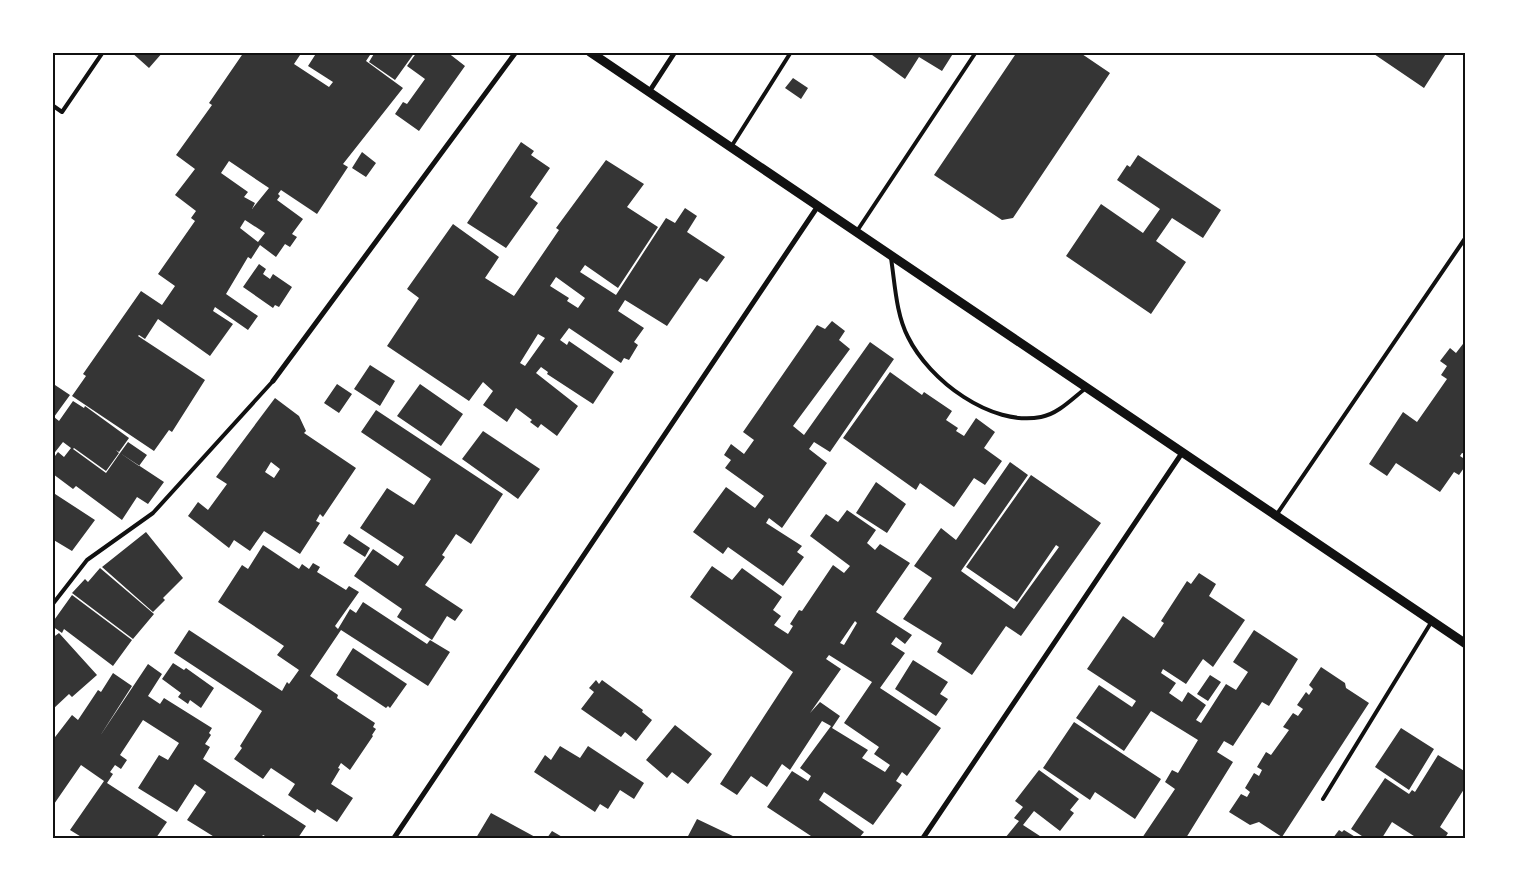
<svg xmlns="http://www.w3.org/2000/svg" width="1518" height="891" font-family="Raleway,sans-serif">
<rect width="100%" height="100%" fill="#fff"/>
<path fill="#353535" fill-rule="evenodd" d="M 131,52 L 163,52 L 149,68 Z
M 244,52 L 302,52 L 294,64 L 329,87 L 333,82 L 308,66 L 317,52 L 372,52 L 366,61 L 403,88 L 343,164 L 348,167 L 317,214 L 281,190 L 278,194 L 280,196 L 277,200 L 303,219 L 292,234 L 297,237 L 290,247 L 285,244 L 276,257 L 260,245 L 251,259 L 248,257 L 226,294 L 258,316 L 248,330 L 215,307 L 213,311 L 233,324 L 210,356 L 158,319 L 145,339 L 139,335 L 138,336 L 205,380 L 172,432 L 169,430 L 154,451 L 72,396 L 86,376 L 83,374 L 141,291 L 162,305 L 175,286 L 158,274 L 195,221 L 191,218 L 196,211 L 175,195 L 195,169 L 176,155 L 212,105 L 209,103 ZM 229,161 L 269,188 L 252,209 L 255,203 L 244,197 L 248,192 L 221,173 ZM 245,220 L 265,233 L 258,242 L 240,228 Z
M 375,52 L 415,52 L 395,80 L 369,62 Z
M 417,52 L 447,52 L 465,66 L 419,131 L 395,114 L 403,102 L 407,104 L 425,79 L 407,66 Z
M 868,52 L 954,52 L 942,71 L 919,57 L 905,79 Z
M 1017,52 L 1079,52 L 1110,73 L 1013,218 L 1002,220 L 934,175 Z
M 1371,52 L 1447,52 L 1424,88 Z
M 793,78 L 808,88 L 801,99 L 785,88 Z
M 521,142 L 534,151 L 531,155 L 550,168 L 530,197 L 538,203 L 506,248 L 467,223 Z
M 362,152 L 376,163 L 366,177 L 352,168 Z
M 1138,155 L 1221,210 L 1203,238 L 1172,218 L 1156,241 L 1186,262 L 1151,314 L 1066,256 L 1101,204 L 1143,233 L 1160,209 L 1117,180 L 1127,165 L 1130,167 Z
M 606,160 L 644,184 L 627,207 L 658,227 L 618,288 L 585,265 L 580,272 L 616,295 L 666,218 L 675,223 L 685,208 L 697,216 L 687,232 L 725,257 L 707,282 L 700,278 L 667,326 L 625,300 L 618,311 L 644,328 L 634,342 L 638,345 L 629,360 L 624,358 L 621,363 L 569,328 L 560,340 L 567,345 L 569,341 L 614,372 L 593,404 L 547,374 L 548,372 L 541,367 L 536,373 L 578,406 L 557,436 L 541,424 L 538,428 L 530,422 L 532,420 L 516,408 L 507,422 L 483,405 L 493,391 L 483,382 L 469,401 L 387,346 L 419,298 L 407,289 L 453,224 L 499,257 L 485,278 L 514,296 L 559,230 L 556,228 ZM 556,277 L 585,298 L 578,308 L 567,301 L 569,298 L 550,286 ZM 538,334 L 545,338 L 525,366 L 520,363 Z
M 259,264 L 266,269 L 263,274 L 270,279 L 273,274 L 292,287 L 279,307 L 275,305 L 273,308 L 243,287 Z
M 832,321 L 845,331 L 839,340 L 850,349 L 793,426 L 804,435 L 870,342 L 894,359 L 830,452 L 814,442 L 809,449 L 827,463 L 782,528 L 769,518 L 766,523 L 802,546 L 797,552 L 804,557 L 783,586 L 728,547 L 723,554 L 693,532 L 726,487 L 755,508 L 764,496 L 725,468 L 731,460 L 724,455 L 731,444 L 744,454 L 754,440 L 743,432 L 817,325 L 825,329 Z
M 1466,340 L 1466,454 L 1462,453 L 1460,456 L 1466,460 L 1466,465 L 1459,475 L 1454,472 L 1440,492 L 1396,463 L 1387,476 L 1369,464 L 1403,412 L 1417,422 L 1447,379 L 1441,375 L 1447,366 L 1440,361 L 1450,348 L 1456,353 Z
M 370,365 L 395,381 L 380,406 L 354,389 Z
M 890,372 L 922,395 L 924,392 L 952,411 L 946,420 L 958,428 L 956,431 L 964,436 L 976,418 L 995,432 L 984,448 L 1002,461 L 985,485 L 974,478 L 954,507 L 920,483 L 916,490 L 843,438 Z
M 52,383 L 70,395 L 54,417 L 59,421 L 73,401 L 84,408 L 85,406 L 129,438 L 119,452 L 116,450 L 119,453 L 106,471 L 74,448 L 73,449 L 106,473 L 120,453 L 164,482 L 148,504 L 137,497 L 122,520 L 76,486 L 73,489 L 53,474 L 52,460 L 58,452 L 64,457 L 71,448 L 63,442 L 52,456 Z
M 337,384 L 352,394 L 339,413 L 324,403 Z
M 420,384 L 463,414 L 441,446 L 397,416 Z
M 275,398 L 299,416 L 306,431 L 304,433 L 356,468 L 323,517 L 320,514 L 316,521 L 320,523 L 300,554 L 264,531 L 250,551 L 234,540 L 229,548 L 188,516 L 198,502 L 208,510 L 227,484 L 216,477 ZM 271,462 L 280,469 L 274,478 L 265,472 Z
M 376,410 L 503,494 L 471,544 L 456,534 L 442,555 L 445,557 L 425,585 L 463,610 L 455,621 L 447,616 L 432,640 L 397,617 L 402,609 L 354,576 L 373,549 L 398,566 L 404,557 L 360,528 L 387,488 L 414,505 L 431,479 L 361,432 Z
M 483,431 L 540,469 L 518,499 L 462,459 Z
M 128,442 L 147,455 L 139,466 L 120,453 Z
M 1010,462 L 1028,475 L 961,571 L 1014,609 L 1059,547 L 1056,545 L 1017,602 L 966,567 L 1031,475 L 1101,523 L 1021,636 L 1006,626 L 972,675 L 937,652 L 942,643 L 903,619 L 932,578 L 914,566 L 941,528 L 956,540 Z
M 876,482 L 906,504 L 887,533 L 856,513 Z
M 52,492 L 95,520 L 72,551 L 52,539 Z
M 847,510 L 876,530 L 867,543 L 875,550 L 880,544 L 910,563 L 876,612 L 912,635 L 905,644 L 896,637 L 891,644 L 905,653 L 880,688 L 941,728 L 907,776 L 902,772 L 896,781 L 902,785 L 873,825 L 824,792 L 819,800 L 864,832 L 859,838 L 814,838 L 767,807 L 792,771 L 808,781 L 811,776 L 800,768 L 831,726 L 822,721 L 790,770 L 782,764 L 767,787 L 751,776 L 737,795 L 720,784 L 793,672 L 690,597 L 712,566 L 732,580 L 742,568 L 782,597 L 773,610 L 781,616 L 774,625 L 788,634 L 793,626 L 790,624 L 799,610 L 802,611 L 833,565 L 844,573 L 850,566 L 810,536 L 826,514 L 838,522 ZM 855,621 L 857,623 L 844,645 L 840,643 ZM 829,655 L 872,682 L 844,723 L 879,747 L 874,754 L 890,765 L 885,772 L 862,758 L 868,750 L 832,728 L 840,716 L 820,702 L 810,713 L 841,669 L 826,659 Z
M 146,532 L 183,578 L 163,598 L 165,600 L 153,612 L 102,567 Z
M 349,534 L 370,548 L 365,557 L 343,543 Z
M 263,545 L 299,569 L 302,564 L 309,569 L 313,563 L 320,567 L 317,572 L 346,590 L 349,586 L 359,592 L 335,626 L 338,629 L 350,609 L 356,613 L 363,602 L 427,644 L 430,640 L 450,652 L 428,686 L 341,630 L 310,676 L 338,695 L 337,698 L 375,723 L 373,727 L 376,729 L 372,735 L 373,736 L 350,770 L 341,763 L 338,768 L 340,769 L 331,784 L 353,798 L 337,822 L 317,809 L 315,813 L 288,795 L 295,784 L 271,768 L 263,779 L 234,759 L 242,748 L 240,746 L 262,711 L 174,653 L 189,630 L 282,691 L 287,682 L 289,684 L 299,670 L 277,655 L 284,646 L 218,602 L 242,565 L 248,569 Z
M 100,568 L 154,614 L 133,639 L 72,593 L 85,579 L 88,582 Z
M 1199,573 L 1216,584 L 1209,596 L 1245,620 L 1213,667 L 1203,659 L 1186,684 L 1163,669 L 1161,673 L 1176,683 L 1169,693 L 1182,702 L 1188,692 L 1206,705 L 1196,720 L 1201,723 L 1226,684 L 1236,690 L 1248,672 L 1233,662 L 1254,630 L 1298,659 L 1269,706 L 1262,702 L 1233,746 L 1224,741 L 1217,752 L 1233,762 L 1186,838 L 1142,838 L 1175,789 L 1165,782 L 1172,770 L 1178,773 L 1198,740 L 1151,711 L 1124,751 L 1076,718 L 1099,685 L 1132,707 L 1136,701 L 1087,669 L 1123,616 L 1154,638 L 1164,623 L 1161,621 L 1187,581 L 1191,584 Z
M 72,595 L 132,640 L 113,666 L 64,629 L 62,633 L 52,626 L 52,623 Z
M 59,633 L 97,675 L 72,697 L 69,694 L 52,710 L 52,638 Z
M 353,648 L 407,684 L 390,708 L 388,706 L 386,708 L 336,675 Z
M 913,660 L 948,682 L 940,694 L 948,699 L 936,716 L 895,689 Z
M 173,663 L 184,670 L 186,668 L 214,688 L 201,708 L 190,700 L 188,704 L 178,697 L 181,693 L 162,679 Z
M 148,664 L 162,674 L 148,696 L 160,704 L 164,698 L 212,728 L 209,733 L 211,735 L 205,744 L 210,747 L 203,759 L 306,826 L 298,838 L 269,838 L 263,835 L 261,838 L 216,838 L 187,820 L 206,792 L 195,784 L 177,812 L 138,788 L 159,755 L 168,760 L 179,743 L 143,720 L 120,755 L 127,760 L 121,769 L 115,765 L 110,772 L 113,774 L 107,783 L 167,822 L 156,838 L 83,838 L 70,830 L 104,781 L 81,765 L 52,807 L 52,741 L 72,715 L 78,720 L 98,690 L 101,692 L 113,673 L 132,686 L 100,736 Z
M 1321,667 L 1345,683 L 1346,688 L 1369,703 L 1282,837 L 1259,822 L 1250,825 L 1229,812 L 1241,794 L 1247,797 L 1250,792 L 1245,788 L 1254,773 L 1259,776 L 1262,770 L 1257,767 L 1266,752 L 1271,755 L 1289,730 L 1283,727 L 1293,713 L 1298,716 L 1303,709 L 1297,705 L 1306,692 L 1309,695 L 1313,689 L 1309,685 Z
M 1210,675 L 1221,682 L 1208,701 L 1197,694 Z
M 596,680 L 599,684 L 602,680 L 643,710 L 642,712 L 652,720 L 636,741 L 625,732 L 621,737 L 581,709 L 594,692 L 589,688 Z
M 1074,722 L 1161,779 L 1135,819 L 1095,792 L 1090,800 L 1043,768 Z
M 675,725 L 712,754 L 688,784 L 672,772 L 667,778 L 646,760 Z
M 1401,728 L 1434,749 L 1409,790 L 1375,767 Z
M 560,746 L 580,758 L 588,746 L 644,783 L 634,799 L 620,790 L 608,809 L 600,804 L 595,812 L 534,772 L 545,755 L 551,760 Z
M 1438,755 L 1466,772 L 1466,786 L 1440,827 L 1448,833 L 1445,838 L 1417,838 L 1392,822 L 1382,838 L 1365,838 L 1351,829 L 1385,778 L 1409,794 L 1412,790 L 1415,792 Z
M 1039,770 L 1079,799 L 1070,810 L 1074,813 L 1060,831 L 1034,811 L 1023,825 L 1043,838 L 1005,838 L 1019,821 L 1014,818 L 1023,807 L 1015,801 Z
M 491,813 L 537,838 L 476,838 Z
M 697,819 L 737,838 L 687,838 Z
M 1339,830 L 1342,832 L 1344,830 L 1357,838 L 1333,838 Z
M 552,831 L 564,838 L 547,838 Z"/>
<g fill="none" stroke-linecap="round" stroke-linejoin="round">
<path stroke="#111" stroke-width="4" d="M 52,105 L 62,112 L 103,52
M 731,147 L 791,52
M 857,231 L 976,52
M 891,258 C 895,284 896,314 908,337 C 929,380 991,427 1041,417 C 1058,414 1073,398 1086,388
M 1277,514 L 1466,237
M 52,605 L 87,560 L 153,513 L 273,381
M 1323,799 L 1432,621"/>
<path stroke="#111" stroke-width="5" d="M 649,92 L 675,52
M 273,381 L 516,52
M 394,838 L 818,206
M 923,838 L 1182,453"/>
<path stroke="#111" stroke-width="9" d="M 590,52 L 1466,644"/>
</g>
<rect width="1518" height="891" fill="none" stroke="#ffffff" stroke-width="108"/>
<rect x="54" y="54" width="1410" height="783" fill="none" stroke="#111" stroke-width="2"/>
</svg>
